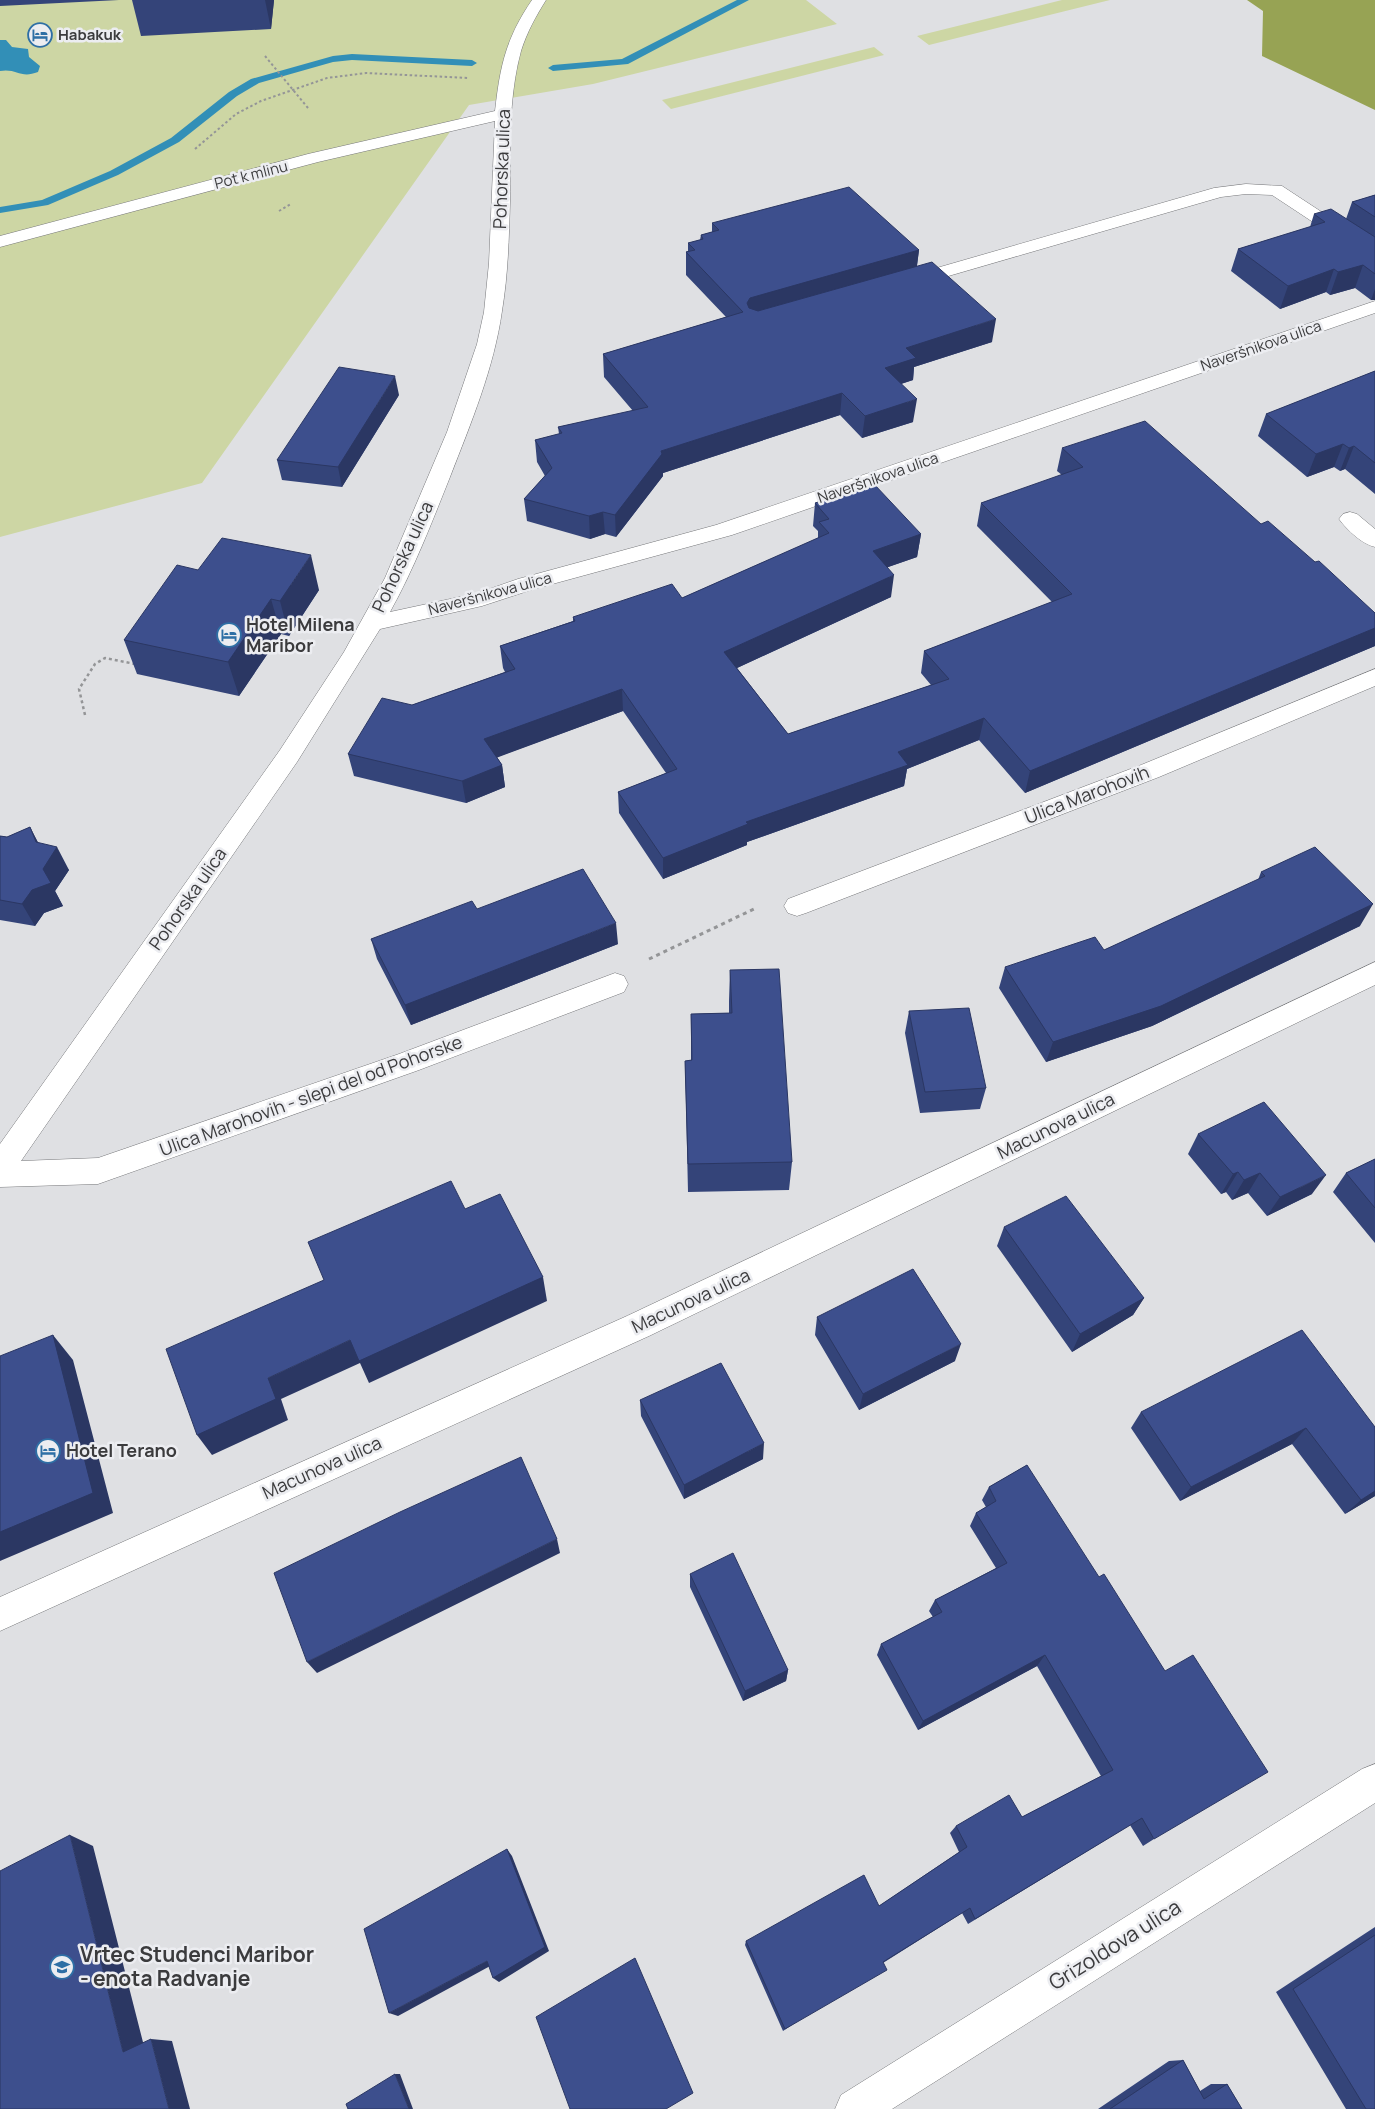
<svg xmlns="http://www.w3.org/2000/svg" width="1375" height="2109" font-family="Manrope,sans-serif">
<rect width="100%" height="100%" fill="#dfe0e3"/>
<path fill="#cdd6a4" d="M 0,0 L 806,0 L 837,24 L 593,84 L 469,105 L 202,483 L 0,537 Z
M 1062,0 L 1110,0 L 929,45 L 917,36 Z
M 874,47 L 884,55 L 671,109 L 662,100 Z"/>
<path fill="#97a354" d="M 1247,0 L 1375,0 L 1375,110 L 1262,56 L 1263,11 Z"/>
<path fill="#328fb7" d="M 0,40 L 6,40 L 12,47 L 28,49 L 29,57 L 40,66 L 38,72 C 20,79 17,68 0,71 Z"/>
<g fill="none" stroke-linecap="round" stroke-linejoin="round">
<path fill="#328fb7" fill-rule="evenodd" d="M 737,0 L 749,0 L 628,64 L 553,71 L 548,68 L 553,65 L 622,59 Z
M 352,54 L 472,60 L 477,63 L 472,66 L 352,60 L 333,62 L 259,83 L 237,96 L 179,142 L 118,175 L 48,205 L 0,213 L 0,207 L 42,200 L 110,171 L 171,138 L 229,92 L 251,79 L 333,56 Z"/>
<g stroke="#77787b" stroke-width="1">
<path id="street" d="M 532,0 L 546,0 C 536,16 527,32 521,51 C 508,99 510,151 510,201 C 509,238 508,275 502,311 C 494,368 471,423 450,477 C 432,522 414,569 390,612 L 478,593 L 518,579 L 716,525 L 1375,301 L 1375,313 L 732,535 L 534,589 L 482,606 L 380,629 L 297,762 L 21,1161 L 98,1158 L 399,1054 L 615,973 L 624,976 L 628,984 L 624,992 L 419,1070 L 98,1184 L 0,1187 L 0,1144 L 280,750 L 344,652 L 385,578 L 447,432 L 477,344 L 484,312 L 489,263 L 495,121 L 318,162 L 0,247 L 0,236 L 308,154 L 495,111 C 500,66 506,38 532,0 Z
M 1246,184 L 1282,186 L 1375,247 L 1375,260 L 1369,259 L 1272,195 L 1246,194 L 1221,197 L 914,286 L 908,287 L 902,286 L 899,282 L 902,278 L 1214,188 Z
M 1350,512 L 1357,514 L 1375,529 L 1375,547 C 1362,544 1347,530 1339,519 L 1343,514 Z
M 1375,669 L 1375,686 L 1159,777 L 806,913 L 797,916 L 788,913 L 784,906 L 788,899 L 1141,765 Z
M 1375,962 L 1375,985 L 649,1336 L 0,1631 L 0,1597 L 627,1316 Z
M 1375,1764 L 1375,1803 L 892,2109 L 835,2109 L 841,2095 L 1362,1769 Z"/>
</g>
<path stroke="#949597" stroke-width="2" stroke-dasharray="2.5 2.5" stroke-linecap="butt" d="M 265,56 L 308,108
M 195,149 L 236,114 L 261,101 L 327,78 L 366,73 L 468,78
M 279,211 L 291,204"/>
<path stroke="#949597" stroke-width="2.5" stroke-dasharray="3 3" stroke-linecap="butt" d="M 85,715 L 79,689 L 95,664 L 105,658 L 135,664"/>
<path stroke="#949597" stroke-width="3" stroke-dasharray="4 4" stroke-linecap="butt" d="M 649,959 L 756,908"/>
<use href="#street" fill="#fff" fill-rule="evenodd"/>
</g>
<path fill="#344479" d="M 0,0 L 119,0 L 0,6 Z
M 132,0 L 274,0 L 271,29 L 141,36 Z
M 1375,195 L 1375,300 L 1371,300 L 1355,288 L 1330,295 L 1326,292 L 1280,309 L 1231,271 L 1238,249 L 1310,227 L 1314,214 L 1346,219 L 1352,202 Z
M 712,223 L 919,250 L 917,266 L 992,342 L 914,367 L 913,380 L 901,384 L 913,422 L 862,438 L 840,415 L 663,473 L 663,476 L 616,537 L 605,534 L 590,539 L 527,521 L 524,499 L 545,476 L 537,462 L 535,440 L 559,434 L 558,427 L 633,411 L 604,377 L 603,354 L 726,317 L 686,275 L 686,252 L 688,251 L 688,243 L 700,240 L 701,235 L 712,232 Z
M 1375,371 L 1375,494 L 1345,469 L 1340,471 L 1334,467 L 1307,477 L 1258,436 L 1266,414 Z
M 399,395 L 342,487 L 282,480 L 277,460 Z
M 1062,448 L 1261,524 L 1315,562 L 1375,613 L 1375,646 L 1025,793 L 979,740 L 907,769 L 904,786 L 747,842 L 747,845 L 663,879 L 619,813 L 618,792 L 666,773 L 623,711 L 497,757 L 502,765 L 505,787 L 466,803 L 354,776 L 348,754 L 412,705 L 505,672 L 503,668 L 500,646 L 573,621 L 573,617 L 682,598 L 818,538 L 818,531 L 813,526 L 815,503 L 921,534 L 917,557 L 888,567 L 891,597 L 737,668 L 788,734 L 931,685 L 921,673 L 924,651 L 1052,602 L 977,526 L 981,503 L 1062,475 L 1057,471 Z
M 198,570 L 319,590 L 289,636 L 281,634 L 239,696 L 137,674 L 124,640 Z
M 30,827 L 38,843 L 69,870 L 55,891 L 63,906 L 44,913 L 35,926 L 0,920 L 0,836 L 7,837 Z
M 1261,872 L 1360,926 L 1152,1026 L 1046,1062 L 999,988 L 1005,967 L 1104,950 L 1258,880 Z
M 477,909 L 618,944 L 411,1025 L 377,959 L 371,939 Z
M 730,970 L 792,1162 L 789,1190 L 688,1192 L 685,1061 L 691,1060 L 691,1014 L 729,1013 L 729,1001 Z
M 909,1011 L 986,1088 L 980,1109 L 920,1113 L 905,1033 Z
M 1198,1134 L 1312,1194 L 1267,1216 L 1248,1193 L 1232,1200 L 1226,1192 L 1221,1194 L 1188,1154 Z
M 1375,1159 L 1375,1243 L 1333,1192 L 1346,1173 Z
M 1004,1227 L 1144,1298 L 1133,1315 L 1072,1352 L 997,1246 Z
M 817,1317 L 955,1361 L 859,1410 L 815,1335 Z
M 640,1400 L 763,1459 L 684,1499 L 641,1416 Z
M 1141,1412 L 1375,1427 L 1375,1496 L 1345,1514 L 1292,1444 L 1180,1501 L 1131,1428 Z
M 1027,1465 L 1154,1839 L 1143,1846 L 1130,1825 L 968,1924 L 962,1913 L 883,1963 L 783,2031 L 745,1945 L 746,1941 L 879,1906 L 959,1852 L 950,1833 L 956,1826 L 1022,1817 L 1101,1776 L 1037,1666 L 918,1730 L 877,1655 L 881,1644 L 933,1617 L 929,1611 L 935,1600 L 996,1568 L 970,1526 L 976,1513 L 986,1507 L 982,1500 L 989,1487 Z
M 690,1574 L 788,1670 L 786,1681 L 743,1701 L 690,1587 Z
M 1375,1927 L 1375,2109 L 1346,2109 L 1276,1992 Z
M 1183,2060 L 1200,2091 L 1211,2084 L 1227,2084 L 1242,2109 L 1098,2109 L 1169,2061 Z"/>
<path fill="#2b3763" d="M 265,0 L 274,0 L 271,29 Z
M 919,250 L 916,272 L 749,320 L 747,303 L 750,298 Z
M 1363,265 L 1355,288 L 1330,295 L 1338,272 Z
M 1334,269 L 1326,292 L 1280,309 L 1288,286 Z
M 1375,289 L 1375,300 L 1371,300 Z
M 996,319 L 992,342 L 914,367 L 913,380 L 882,390 L 885,368 L 906,348 Z
M 395,376 L 399,395 L 342,487 L 338,467 Z
M 842,393 L 840,415 L 663,473 L 663,476 L 616,537 L 615,515 L 661,451 Z
M 917,399 L 913,422 L 862,438 L 865,416 Z
M 1343,444 L 1334,467 L 1307,477 L 1316,454 Z
M 1354,446 L 1345,469 L 1340,471 L 1349,448 Z
M 603,512 L 605,534 L 590,539 L 589,516 Z
M 921,534 L 917,557 L 871,573 L 873,551 Z
M 311,555 L 319,590 L 289,636 L 280,601 Z
M 894,575 L 891,597 L 724,674 L 724,652 Z
M 271,599 L 281,634 L 239,696 L 228,662 Z
M 1375,628 L 1375,646 L 1025,793 L 1030,771 Z
M 622,689 L 623,711 L 488,761 L 484,739 Z
M 984,718 L 979,740 L 907,769 L 904,786 L 747,842 L 747,845 L 663,879 L 663,858 L 746,822 L 898,752 Z
M 502,765 L 505,787 L 466,803 L 462,781 Z
M 30,827 L 42,850 L 57,847 L 69,870 L 55,891 L 63,906 L 44,913 L 35,926 L 22,904 L 43,869 L 36,842 Z
M 1373,904 L 1360,926 L 1152,1026 L 1046,1062 L 1053,1042 Z
M 616,923 L 618,944 L 411,1025 L 405,1005 Z
M 1238,1172 L 1226,1192 L 1221,1194 L 1233,1174 Z
M 1260,1173 L 1248,1193 L 1232,1200 L 1244,1180 Z
M 1326,1175 L 1312,1194 L 1267,1216 L 1280,1197 Z
M 543,1277 L 547,1301 L 369,1383 L 360,1363 L 281,1399 L 288,1420 L 212,1455 L 197,1435 L 268,1378 L 350,1340 Z
M 1144,1298 L 1133,1315 L 1072,1352 L 1080,1334 Z
M 53,1335 L 73,1360 L 113,1513 L 0,1561 L 0,1532 Z
M 961,1344 L 955,1361 L 859,1410 L 863,1394 Z
M 1306,1428 L 1292,1444 L 1180,1501 L 1191,1487 Z
M 764,1443 L 763,1459 L 684,1499 L 684,1485 Z
M 1375,1491 L 1375,1496 L 1345,1514 L 1361,1500 Z
M 557,1539 L 560,1553 L 317,1673 L 307,1662 Z
M 1045,1655 L 1037,1666 L 918,1730 L 923,1721 Z
M 788,1670 L 786,1681 L 743,1701 L 745,1691 Z
M 70,1835 L 93,1846 L 146,2054 L 123,2052 Z
M 507,1849 L 512,1856 L 549,1951 L 499,1982 L 493,1978 Z
M 487,1961 L 492,1965 L 398,2016 L 389,2013 Z
M 151,2039 L 172,2041 L 190,2109 L 169,2109 Z
M 395,2074 L 400,2074 L 413,2109 L 409,2109 Z"/>
<path fill="#3d4f8d" stroke="#2b3763" d="M 849,187 L 919,250 L 750,298 L 747,303 L 749,308 L 758,311 L 932,262 L 996,319 L 906,348 L 916,358 L 885,368 L 917,399 L 865,416 L 842,393 L 661,451 L 662,454 L 615,515 L 603,512 L 589,516 L 524,499 L 552,468 L 535,440 L 562,433 L 558,427 L 648,407 L 603,354 L 743,312 L 686,252 L 695,250 L 688,243 L 703,239 L 701,235 L 719,230 L 712,223 Z
M 1375,195 L 1375,217 L 1352,202 Z
M 1331,209 L 1375,237 L 1375,274 L 1363,265 L 1338,272 L 1334,269 L 1288,286 L 1238,249 L 1325,222 L 1314,214 Z
M 339,367 L 395,376 L 338,467 L 277,460 Z
M 1375,371 L 1375,463 L 1354,446 L 1349,448 L 1343,444 L 1316,454 L 1266,414 Z
M 1145,421 L 1261,524 L 1268,521 L 1315,562 L 1319,561 L 1375,613 L 1375,628 L 1030,771 L 984,718 L 898,752 L 908,765 L 746,822 L 748,824 L 663,858 L 618,792 L 677,769 L 622,689 L 484,739 L 502,765 L 462,781 L 348,754 L 382,698 L 412,705 L 515,669 L 500,646 L 575,621 L 573,617 L 672,584 L 682,598 L 829,533 L 819,522 L 829,519 L 815,503 L 874,484 L 921,534 L 873,551 L 894,575 L 724,652 L 788,734 L 949,679 L 924,651 L 1072,594 L 981,503 L 1083,467 L 1062,448 Z
M 222,538 L 311,555 L 280,601 L 271,599 L 228,662 L 124,640 L 177,565 L 198,570 Z
M 30,827 L 36,842 L 57,847 L 43,869 L 51,883 L 32,890 L 22,904 L 0,900 L 0,836 L 7,837 Z
M 1315,847 L 1373,904 L 1161,1006 L 1053,1042 L 1005,967 L 1095,937 L 1104,950 L 1265,876 L 1261,872 Z
M 583,869 L 616,923 L 405,1005 L 371,939 L 472,901 L 477,909 Z
M 779,969 L 792,1162 L 688,1164 L 685,1061 L 692,1060 L 691,1014 L 732,1013 L 730,970 Z
M 969,1008 L 986,1088 L 925,1092 L 909,1011 Z
M 1264,1102 L 1326,1175 L 1280,1197 L 1260,1173 L 1244,1180 L 1238,1172 L 1233,1174 L 1198,1134 Z
M 1375,1159 L 1375,1208 L 1346,1173 Z
M 451,1181 L 465,1209 L 500,1194 L 543,1277 L 359,1361 L 350,1340 L 268,1378 L 276,1399 L 197,1435 L 166,1349 L 324,1280 L 308,1242 Z
M 1066,1196 L 1144,1298 L 1080,1334 L 1004,1227 Z
M 913,1269 L 961,1344 L 863,1394 L 817,1317 Z
M 1302,1330 L 1375,1427 L 1375,1491 L 1361,1500 L 1306,1428 L 1191,1487 L 1141,1412 Z
M 53,1335 L 93,1493 L 0,1532 L 0,1356 Z
M 721,1363 L 764,1443 L 684,1485 L 640,1400 Z
M 521,1457 L 557,1539 L 307,1662 L 274,1573 L 400,1512 Z
M 1027,1465 L 1099,1577 L 1104,1574 L 1165,1671 L 1193,1655 L 1268,1772 L 1154,1839 L 1142,1818 L 975,1919 L 970,1908 L 883,1962 L 887,1970 L 785,2029 L 746,1941 L 864,1875 L 879,1906 L 967,1847 L 956,1826 L 1009,1795 L 1022,1817 L 1113,1770 L 1045,1655 L 923,1721 L 881,1644 L 942,1612 L 935,1600 L 1007,1563 L 976,1513 L 996,1501 L 989,1487 Z
M 733,1553 L 788,1670 L 745,1691 L 690,1574 Z
M 70,1835 L 123,2052 L 151,2039 L 169,2109 L 0,2109 L 0,1871 Z
M 507,1849 L 545,1947 L 493,1978 L 487,1961 L 389,2013 L 364,1929 Z
M 1375,1935 L 1375,2109 L 1366,2109 L 1293,1989 Z
M 635,1958 L 693,2093 L 666,2109 L 570,2109 L 536,2017 Z
M 1183,2060 L 1204,2099 L 1227,2084 L 1242,2109 L 1110,2109 Z
M 395,2074 L 409,2109 L 348,2109 L 346,2104 Z"/>
<defs>
<g id="hotel-ring" transform="scale(1.25)"><circle r="9.5" fill="#ecedf1" stroke="#2e6fa5" stroke-width="1.5"/><path d="M-6-4.5h1.5V1H6V5H4.5V3h-9V5H-6ZM-4 0a1.8 1.8 0 1 1 3.6 0ZM.5 0V-2.5h3Q6-2.5 6 0Z" fill="#2e6fa5"/></g>
<g id="school-ring" transform="scale(1.25)"><circle r="9.5" fill="#ecedf1" stroke="#2e6fa5" stroke-width="1.5"/><path d="M0-5L7-2L0 1L-7-2ZM-4 1L0 2.5L4 1V4Q0 6-4 4Z" fill="#2e6fa5"/></g>
</defs>
<g fill-rule="evenodd">
<use href="#hotel-ring" x="40" y="35"/>
<use href="#hotel-ring" x="229" y="635"/>
<use href="#hotel-ring" x="48" y="1451"/>
<use href="#school-ring" x="62" y="1967"/>
</g>
<g text-anchor="middle" stroke-width="5" stroke-linejoin="round" paint-order="stroke">
<g font-size="15" font-weight="bold" fill="#3b3b3d" stroke="#ecedf1" text-anchor="start">
<text x="58" y="40">Habakuk</text>
</g>
<g font-size="15" fill="#3b3b3d" stroke="#ecedf1">
<text transform="translate(251 175) rotate(-14)" y="5">Pot k mlinu</text>
<text transform="translate(1261 346) rotate(-19)" y="5">Naveršnikova ulica</text>
<text transform="translate(878 478) rotate(-19)" y="5">Naveršnikova ulica</text>
<text transform="translate(490 594) rotate(-15)" y="5">Naveršnikova ulica</text>
</g>
<g font-size="18" fill="#3b3b3d" stroke="#ecedf1">
<text transform="translate(502 169) rotate(-88)" y="6">Pohorska ulica</text>
<text transform="translate(403 557) rotate(-65)" y="6">Pohorska ulica</text>
<text transform="translate(1087 795) rotate(-21)" y="6">Ulica Marohovih</text>
<text transform="translate(188 899) rotate(-55)" y="6">Pohorska ulica</text>
<text transform="translate(311 1096) rotate(-20)" y="6">Ulica Marohovih - slepi del od Pohorske</text>
<text transform="translate(1056 1126) rotate(-26)" y="6">Macunova ulica</text>
<text transform="translate(691 1301) rotate(-25)" y="6">Macunova ulica</text>
<text transform="translate(322 1468) rotate(-24)" y="6">Macunova ulica</text>
</g>
<g font-size="18" font-weight="bold" fill="#3b3b3d" stroke="#ecedf1" text-anchor="start">
<text x="246" y="631">Hotel Milena<tspan x="246" dy="21">Maribor</tspan></text>
<text x="66" y="1457">Hotel Terano</text>
</g>
<g font-size="21" fill="#3b3b3d" stroke="#ecedf1">
<text transform="translate(1115 1945) rotate(-32)" y="7">Grizoldova ulica</text>
</g>
<g font-size="21" font-weight="bold" fill="#3b3b3d" stroke="#ecedf1" text-anchor="start">
<text x="80" y="1962">Vrtec Studenci Maribor<tspan x="80" dy="24">- enota Radvanje</tspan></text>
</g>
</g>
</svg>
